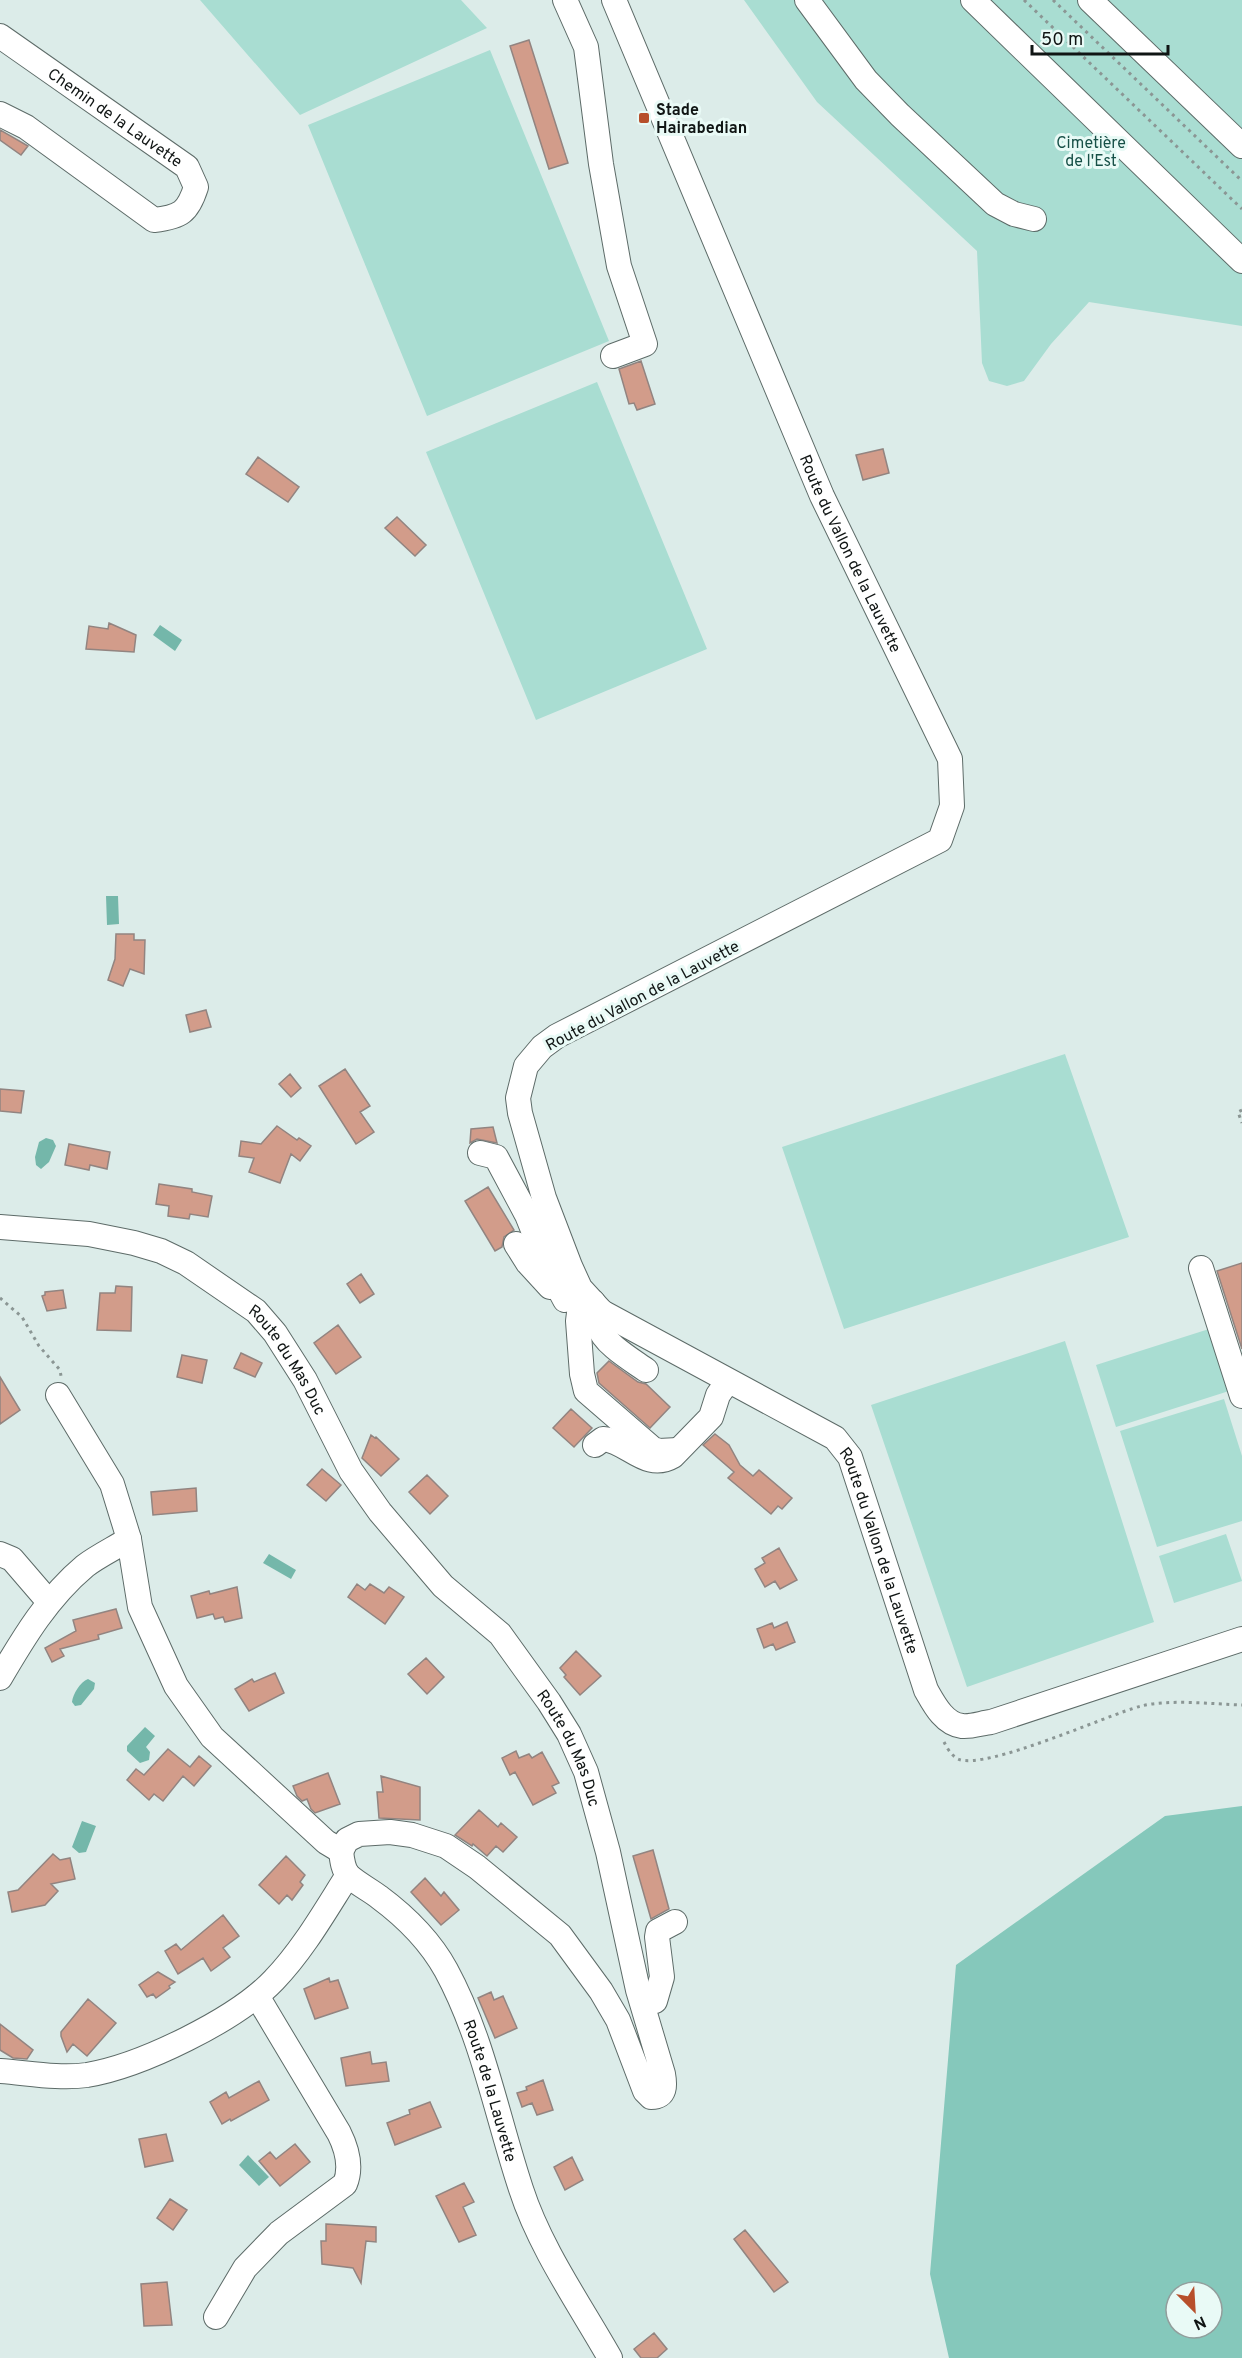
<svg xmlns="http://www.w3.org/2000/svg" width="1242" height="2358" font-family="Overpass,sans-serif">
<rect width="100%" height="100%" fill="#dcece9"/>
<path fill="#a9ddd2" d="M 200,0 L 461,0 L 487,28 L 300,115 Z
M 744,0 L 1242,0 L 1242,326 L 1089,302 L 1051,344 L 1024,381 L 1007,386 L 989,381 L 982,363 L 977,251 L 817,102 Z
M 490,50 L 609,341 L 427,416 L 308,125 Z
M 597,382 L 707,649 L 536,720 L 426,452 Z
M 1065,1054 L 1129,1237 L 844,1329 L 782,1147 Z
M 1209,1329 L 1229,1391 L 1116,1427 L 1096,1365 Z
M 1065,1341 L 1154,1622 L 967,1687 L 871,1405 Z
M 1224,1399 L 1242,1456 L 1242,1521 L 1157,1547 L 1120,1431 Z
M 1226,1534 L 1242,1581 L 1174,1603 L 1159,1556 Z"/>
<path fill="#85c8bb" fill-rule="evenodd" d="M 1242,1806 L 1242,2358 L 949,2358 L 930,2274 L 956,1965 L 1165,1816 ZM 1176,2292 L 1212,2292 L 1212,2328 L 1176,2328 Z"/>
<path fill="#74b7aa" d="M 160,625 L 182,640 L 175,651 L 153,635 Z
M 106,896 L 118,896 L 119,924 L 107,925 Z
M 46,1138 L 53,1140 L 56,1146 L 49,1162 L 41,1169 L 36,1165 L 35,1157 L 39,1142 Z
M 269,1554 L 296,1570 L 291,1579 L 263,1563 Z
M 88,1679 L 95,1683 L 94,1689 L 81,1705 L 75,1706 L 72,1702 C 73,1694 80,1682 88,1679 Z
M 145,1727 L 155,1736 L 146,1747 L 150,1752 L 149,1760 L 140,1763 L 127,1751 L 127,1746 Z
M 82,1821 L 96,1826 L 86,1852 L 79,1853 L 72,1847 Z
M 248,2155 L 269,2177 L 259,2186 L 239,2165 Z"/>
<path fill="#d29c8a" stroke="#928480" stroke-width="1.5" d="M 529,40 L 568,163 L 549,169 L 510,46 Z
M 0,130 L 28,146 L 21,155 L 0,140 Z
M 641,361 L 655,404 L 637,410 L 634,403 L 629,404 L 619,369 Z
M 883,449 L 889,473 L 863,480 L 856,455 Z
M 258,457 L 299,487 L 288,502 L 246,474 Z
M 397,517 L 426,545 L 415,556 L 385,528 Z
M 109,623 L 136,635 L 134,652 L 86,649 L 89,626 L 108,629 Z
M 116,934 L 134,934 L 134,940 L 145,940 L 144,974 L 130,969 L 123,986 L 108,980 L 115,959 Z
M 206,1010 L 211,1027 L 190,1032 L 186,1015 Z
M 345,1069 L 370,1106 L 360,1112 L 374,1132 L 356,1144 L 319,1086 Z
M 290,1074 L 301,1088 L 291,1097 L 279,1084 Z
M 0,1089 L 24,1091 L 21,1113 L 0,1111 Z
M 277,1126 L 297,1140 L 299,1138 L 311,1146 L 300,1161 L 291,1154 L 280,1183 L 249,1172 L 254,1158 L 239,1156 L 241,1141 L 261,1144 Z
M 493,1127 L 497,1143 L 477,1139 L 470,1143 L 471,1129 Z
M 69,1144 L 110,1152 L 107,1169 L 90,1165 L 89,1170 L 65,1165 Z
M 159,1184 L 192,1189 L 192,1192 L 212,1196 L 208,1217 L 190,1214 L 189,1219 L 168,1216 L 169,1206 L 156,1204 Z
M 488,1187 L 514,1230 L 504,1237 L 502,1247 L 495,1251 L 465,1201 Z
M 1242,1263 L 1242,1349 L 1217,1271 Z
M 361,1274 L 374,1294 L 360,1303 L 347,1284 Z
M 116,1286 L 132,1287 L 131,1331 L 97,1330 L 100,1293 L 115,1293 Z
M 63,1290 L 66,1308 L 47,1311 L 42,1296 L 45,1295 L 45,1292 Z
M 338,1325 L 361,1357 L 336,1374 L 314,1343 Z
M 241,1353 L 262,1363 L 255,1377 L 234,1368 Z
M 182,1355 L 207,1360 L 202,1383 L 177,1377 Z
M 609,1361 L 638,1382 L 646,1384 L 670,1407 L 650,1428 L 599,1383 L 597,1373 Z
M 0,1377 L 20,1410 L 0,1424 Z
M 571,1409 L 592,1428 L 574,1447 L 553,1428 Z
M 715,1434 L 729,1445 L 740,1465 L 753,1476 L 759,1470 L 792,1498 L 782,1509 L 778,1506 L 771,1514 L 728,1478 L 734,1472 L 703,1445 Z
M 371,1435 L 375,1438 L 376,1437 L 399,1459 L 381,1476 L 362,1458 Z
M 322,1469 L 341,1485 L 326,1501 L 307,1485 Z
M 427,1475 L 448,1496 L 430,1514 L 409,1492 Z
M 196,1488 L 197,1511 L 153,1515 L 151,1492 Z
M 779,1548 L 797,1580 L 780,1589 L 775,1581 L 765,1587 L 755,1569 L 765,1563 L 762,1558 Z
M 357,1584 L 365,1590 L 370,1584 L 384,1593 L 389,1587 L 404,1597 L 385,1624 L 348,1597 Z
M 237,1587 L 242,1618 L 225,1622 L 223,1617 L 215,1619 L 213,1614 L 197,1618 L 191,1596 L 209,1591 L 210,1594 Z
M 116,1609 L 122,1628 L 98,1635 L 99,1639 L 60,1649 L 64,1656 L 52,1662 L 45,1648 L 76,1631 L 73,1620 Z
M 787,1622 L 795,1642 L 776,1650 L 773,1644 L 764,1648 L 757,1629 L 772,1623 L 774,1628 Z
M 576,1651 L 601,1676 L 580,1695 L 564,1677 L 566,1675 L 560,1668 Z
M 426,1658 L 444,1677 L 427,1694 L 408,1674 Z
M 275,1673 L 284,1693 L 249,1711 L 235,1689 L 252,1679 L 254,1682 Z
M 168,1749 L 190,1767 L 199,1756 L 211,1766 L 194,1786 L 183,1776 L 163,1801 L 154,1794 L 149,1800 L 127,1780 L 136,1769 L 144,1775 Z
M 516,1751 L 519,1758 L 529,1754 L 532,1758 L 542,1752 L 559,1783 L 552,1786 L 556,1793 L 533,1805 L 515,1772 L 510,1775 L 502,1758 Z
M 328,1773 L 340,1804 L 315,1813 L 311,1809 L 307,1799 L 302,1801 L 297,1796 L 293,1786 Z
M 381,1776 L 420,1787 L 420,1820 L 379,1818 L 377,1792 L 383,1792 Z
M 479,1810 L 498,1827 L 501,1823 L 517,1837 L 503,1852 L 496,1846 L 487,1856 L 473,1844 L 472,1846 L 455,1835 Z
M 653,1850 L 669,1909 L 651,1919 L 633,1856 Z
M 53,1854 L 60,1860 L 70,1858 L 75,1879 L 51,1884 L 58,1891 L 45,1905 L 12,1912 L 8,1892 L 18,1890 Z
M 286,1856 L 305,1875 L 300,1882 L 303,1885 L 292,1900 L 287,1895 L 279,1904 L 259,1885 Z
M 425,1878 L 441,1896 L 444,1892 L 459,1910 L 441,1925 L 411,1892 Z
M 223,1915 L 239,1936 L 223,1948 L 230,1957 L 211,1971 L 203,1958 L 178,1974 L 165,1951 L 176,1944 L 181,1950 Z
M 158,1972 L 175,1982 L 169,1986 L 170,1988 L 156,1998 L 153,1994 L 147,1997 L 139,1985 Z
M 329,1978 L 330,1982 L 338,1980 L 348,2008 L 315,2019 L 304,1989 Z
M 491,1992 L 494,2000 L 503,1996 L 517,2028 L 495,2038 L 478,1998 Z
M 88,1999 L 116,2023 L 87,2056 L 73,2044 L 67,2052 L 61,2036 L 61,2032 Z
M 0,2024 L 33,2050 L 27,2059 L 13,2058 L 0,2050 Z
M 370,2052 L 372,2064 L 386,2062 L 389,2081 L 346,2086 L 341,2058 Z
M 543,2080 L 553,2110 L 537,2115 L 532,2103 L 522,2107 L 517,2093 L 527,2090 L 526,2087 Z
M 259,2081 L 269,2100 L 231,2121 L 230,2119 L 222,2124 L 210,2102 L 226,2092 L 229,2098 Z
M 430,2102 L 441,2127 L 395,2145 L 387,2123 L 410,2114 L 409,2110 Z
M 166,2134 L 173,2161 L 145,2167 L 139,2139 Z
M 295,2144 L 310,2162 L 280,2186 L 259,2161 L 270,2152 L 276,2159 Z
M 572,2157 L 583,2180 L 565,2190 L 554,2167 Z
M 464,2183 L 474,2202 L 463,2207 L 476,2235 L 459,2242 L 436,2196 Z
M 170,2199 L 187,2210 L 173,2230 L 157,2218 Z
M 326,2224 L 376,2227 L 376,2242 L 366,2241 L 361,2283 L 353,2268 L 322,2264 L 321,2241 L 326,2241 Z
M 745,2230 L 788,2282 L 774,2292 L 734,2239 Z
M 167,2282 L 172,2325 L 144,2326 L 141,2284 Z
M 654,2333 L 667,2349 L 657,2358 L 641,2358 L 634,2349 Z"/>
<g fill="none" stroke-linecap="round" stroke-linejoin="round">
<g stroke="#5d6b68" stroke-width="26">
<g id="minor">
<path d="M 565,0 L 586,47 L 601,164 L 619,266 L 645,344 L 613,356"/>
<path id="s1" d="M 614,0 L 822,496 L 950,759 L 952,806 L 940,840 L 557,1036 L 542,1047 L 526,1066 L 518,1098 L 520,1113 L 544,1198 L 570,1266 L 580,1288 L 602,1312 L 835,1438 L 850,1457 L 926,1690 C 934,1704 944,1724 962,1726 C 971,1727 982,1723 991,1722 L 1242,1639"/>
<path d="M 807,0 L 866,80 L 900,115 L 995,204 L 1014,214 L 1034,219"/>
<path d="M 973,0 L 1242,261"/>
<path d="M 1090,0 L 1242,146"/>
<path id="s2" d="M 0,36 L 187,167 L 196,187 C 188,212 181,217 154,220 L 26,127 L 0,114"/>
<path d="M 480,1153 L 496,1157 L 527,1215 L 549,1270 L 565,1300"/>
<path id="s3" d="M 0,1227 L 89,1234 L 134,1243 L 161,1251 L 186,1263 L 256,1311 L 275,1333 L 305,1380 L 351,1471 L 380,1512 L 443,1586 L 500,1634 L 549,1702 L 569,1734 L 586,1772 L 608,1852 L 638,1990 L 663,2074 C 665,2085 666,2097 651,2097 L 645,2091 L 618,2020 L 601,1991 L 560,1935 L 477,1867 L 446,1846 L 412,1835 L 390,1832 L 359,1834 L 347,1840 L 341,1851"/>
<path d="M 516,1244 L 528,1263 L 550,1287"/>
<path d="M 1201,1268 L 1242,1396"/>
<path d="M 593,1302 L 579,1313 L 578,1321 L 582,1374 L 586,1391 L 653,1449 L 659,1451 L 678,1450"/>
<path d="M 602,1312 C 600,1317 598,1322 599,1327 C 604,1344 632,1360 646,1370"/>
<path d="M 58,1395 L 112,1484 L 129,1539"/>
<path d="M 595,1445 L 603,1439 C 628,1441 646,1472 673,1456 L 711,1417 L 718,1395 L 728,1381"/>
<path d="M 0,1554 L 12,1559 L 49,1602"/>
<path d="M 0,1678 C 24,1637 48,1597 85,1566 C 98,1556 115,1548 129,1539 L 140,1607 L 176,1686 L 212,1737 L 326,1842 L 341,1851"/>
<path id="s4" d="M 341,1851 C 342,1860 343,1870 349,1876 C 358,1884 370,1890 379,1897 C 406,1917 430,1941 446,1970 C 483,2038 497,2117 521,2189 C 540,2248 580,2305 610,2358"/>
<path d="M 655,2001 L 662,1977 L 657,1937 L 658,1931 L 675,1922"/>
<path d="M 0,2071 C 28,2073 59,2079 87,2075 C 141,2066 236,2020 274,1980 C 303,1950 325,1911 348,1875"/>
<path d="M 216,2317 L 245,2268 L 279,2233 L 345,2184 C 352,2167 347,2149 339,2133 L 257,1996"/>
</g>
</g>
<path stroke="#8b9694" stroke-width="3" stroke-dasharray="3 4.5" stroke-linecap="butt" d="M 1024,0 L 1242,209
M 1053,0 L 1242,181
M 1242,1110 L 1238,1112 L 1242,1123
M 0,1298 L 22,1317 L 39,1346 L 60,1370 L 61,1376
M 944,1742 C 947,1748 951,1755 958,1759 C 985,1771 1107,1715 1141,1706 C 1170,1699 1212,1704 1242,1705"/>
<use href="#minor" stroke="#fff" stroke-width="24"/>
</g>
<rect fill="#b74f2b" stroke="#e9faf6" stroke-width="2" x="638" y="112" width="12" height="12" rx="3"/>
<g text-anchor="middle" stroke-width="6" stroke-linejoin="round" paint-order="stroke">
<g font-size="16" font-weight="bold" fill="#101514" stroke="#e9faf6" text-anchor="start">
<text x="656" y="115">Stade<tspan x="656" dy="18">Hairabedian</tspan></text>
</g>
<g font-size="16" fill="#101514" stroke="#e9faf6">
<text dy="6" stroke="none"><textPath href="#s2" startOffset="141">Chemin de la Lauvette</textPath></text>
<text dy="6" stroke="none"><textPath href="#s1" startOffset="602">Route du Vallon de la Lauvette</textPath></text>
<text transform="translate(642 995) rotate(-28)" y="6">Route du Vallon de la Lauvette</text>
<text dy="6" stroke="none"><textPath href="#s3" startOffset="334">Route du Mas Duc</textPath></text>
<text dy="6" stroke="none"><textPath href="#s1" startOffset="2040">Route du Vallon de la Lauvette</textPath></text>
<text dy="6" stroke="none"><textPath href="#s3" startOffset="819">Route du Mas Duc</textPath></text>
<text dy="6" stroke="none"><textPath href="#s4" startOffset="292">Route de la Lauvette</textPath></text>
</g>
<g font-size="16" fill="#175047" stroke="#e9faf6">
<text x="1091" y="148">Cimetière<tspan x="1091" dy="18">de l'Est</tspan></text>
</g>
</g>
<g transform="translate(1194 2310) rotate(156)"><circle r="28" fill="#e9faf6" stroke="#929e9c" stroke-width="1.5"/>
<path d="M0-4.5L10 22L0 15L-10 22Z" fill="#b74f2b"/>
<text y="-9" font-size="16" font-weight="bold" text-anchor="middle" fill="#101514">N</text>
</g>
<path d="M1032 45v9h136v-9" fill="none" stroke="#101514" stroke-width="3"/>
<text x="1041" y="45" font-size="18" fill="#101514" stroke="#e9faf6" stroke-width="4.5" paint-order="stroke">50 m</text>
</svg>
